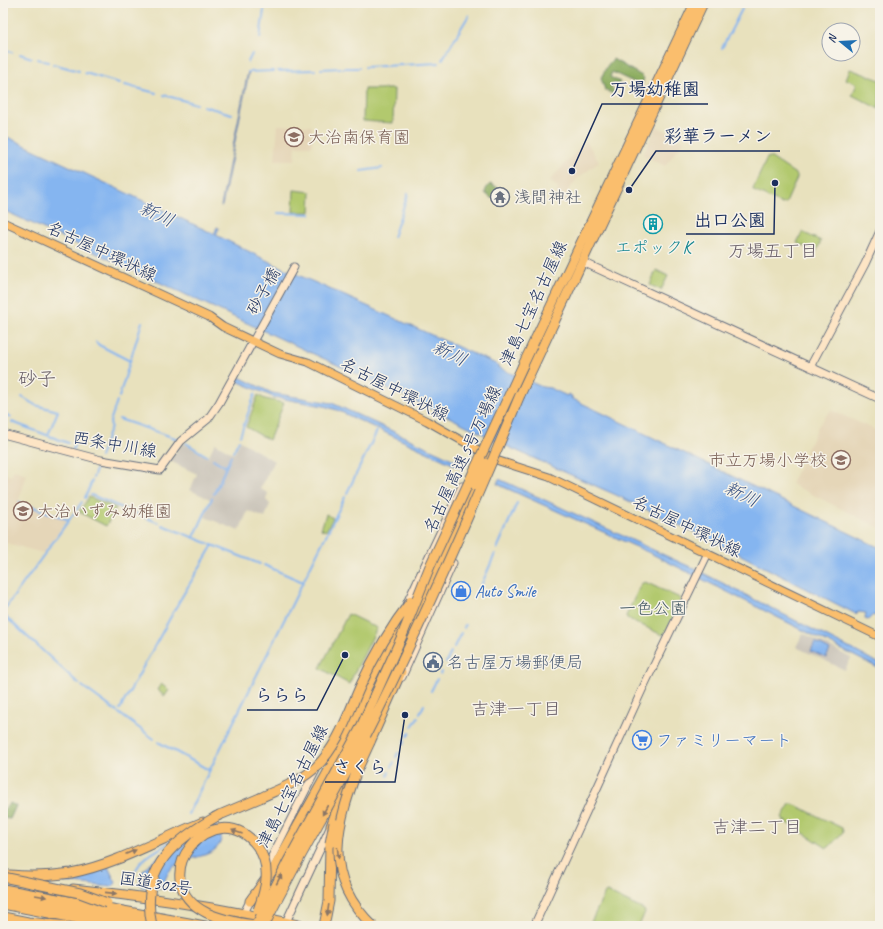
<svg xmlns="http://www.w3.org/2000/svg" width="883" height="929" font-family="Caveat,'Klee One',sans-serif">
<rect width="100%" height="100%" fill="#f7f3e8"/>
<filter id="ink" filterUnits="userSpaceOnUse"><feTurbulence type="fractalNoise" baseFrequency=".025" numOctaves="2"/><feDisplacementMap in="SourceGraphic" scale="8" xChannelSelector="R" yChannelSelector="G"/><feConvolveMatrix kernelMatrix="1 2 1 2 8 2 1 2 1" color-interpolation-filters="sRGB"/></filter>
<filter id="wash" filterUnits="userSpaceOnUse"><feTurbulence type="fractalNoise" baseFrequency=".012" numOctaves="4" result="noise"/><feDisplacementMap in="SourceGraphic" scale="16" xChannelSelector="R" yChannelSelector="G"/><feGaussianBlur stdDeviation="0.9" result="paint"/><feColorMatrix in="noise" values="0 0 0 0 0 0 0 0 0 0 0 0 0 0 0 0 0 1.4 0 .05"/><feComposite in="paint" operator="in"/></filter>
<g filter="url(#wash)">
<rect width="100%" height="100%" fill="#e8e1bd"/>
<path fill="#e5d6b8" d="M 278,125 L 312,126 L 312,146 L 296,146 L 295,160 L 275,160 Z
M 657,126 L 684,141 L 665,166 L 643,155 Z
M 586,141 L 599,162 L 577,179 L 567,192 L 572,195 L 570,203 L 555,204 L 558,187 L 549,181 Z
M 831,410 L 878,431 L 876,434 L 880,436 L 880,528 L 791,484 L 818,426 Z
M 14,470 L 27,474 L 18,503 L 67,520 L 43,553 L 3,542 L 3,473 L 11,476 Z"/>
<path fill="#c9c3b8" d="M 240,441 L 274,461 L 260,489 L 268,493 L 266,500 L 270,504 L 265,518 L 248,511 L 239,531 L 205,517 L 212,500 L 190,490 L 197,474 L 170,461 L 183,443 L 208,457 L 215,443 L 234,454 Z
M 803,633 L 851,658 L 845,670 L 796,647 Z"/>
<path fill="#b2c96e" stroke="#667c66" d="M 850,69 L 880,80 L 879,109 L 852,95 L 857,84 L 846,79 Z
M 364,89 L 394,89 L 393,123 L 363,121 Z
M 770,157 L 797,175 L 797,178 L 786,203 L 782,204 L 754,191 L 753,189 L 767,158 Z
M 294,190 L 311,192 L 310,212 L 293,212 Z
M 802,232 L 821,241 L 816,252 L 797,243 Z
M 656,270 L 668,276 L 661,290 L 650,285 Z
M 258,395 L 265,399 L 284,403 L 269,440 L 246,427 Z
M 89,497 L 116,508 L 106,526 L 79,512 Z
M 326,514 L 333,518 L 326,531 L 321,529 Z
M 645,582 L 680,598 L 681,601 L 665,634 L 662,635 L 627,618 L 626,616 L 641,584 Z
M 348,614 L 377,628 L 349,684 L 320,668 Z
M 161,684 L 169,690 L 165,696 L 157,690 Z
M 790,804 L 793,804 L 842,828 L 843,832 L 829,847 L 827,848 L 783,820 L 782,817 Z
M 607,892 L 644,910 L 645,912 L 639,926 L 589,926 L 605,893 Z"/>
<path fill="#8dad61" stroke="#546e60" d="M 613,59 L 642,76 L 644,78 L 642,84 L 640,85 L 612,72 L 610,77 L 620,82 L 618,85 L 613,83 L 611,87 L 615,91 L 613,94 L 605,90 L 601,78 L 607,66 Z
M 490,184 L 508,192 L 509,195 L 501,192 L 496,199 L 491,198 L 485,193 L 486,189 Z
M 10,803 L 16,806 L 10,819 L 3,818 L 3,810 Z"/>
<path fill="#85b5f0" stroke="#5072a7" d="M 249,71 L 222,206 L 221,206 L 248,72 Z
M 3,135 L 214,234 L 217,227 L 219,228 L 216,235 L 276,265 L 496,364 L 499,368 L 542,387 L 550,388 L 567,396 L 568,394 L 572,396 L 571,398 L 598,411 L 880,548 L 880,618 L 873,615 L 868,620 L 865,619 L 866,613 L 858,612 L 856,614 L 717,543 L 616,495 L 513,449 L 441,413 L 3,210 Z
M 239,377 L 272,393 L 332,403 L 463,464 L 461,468 L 337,410 L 324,406 L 273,397 L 237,381 Z
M 499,479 L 699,571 L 880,664 L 880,669 L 652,554 L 497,484 Z
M 815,642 L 830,650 L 826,658 L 811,651 Z
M 214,826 L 220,828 C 228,859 192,854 176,865 C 167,870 166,880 161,888 L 142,887 C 125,866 200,834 214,826 Z
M 107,865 L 116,883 L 112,887 L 64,882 L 64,876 Z"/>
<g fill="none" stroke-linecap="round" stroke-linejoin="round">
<path stroke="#85b5f0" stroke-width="2" d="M 745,4 L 745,3
M 260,38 L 265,3
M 722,48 L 742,9
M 3,49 L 12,52
M 20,54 L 32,58
M 37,59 L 41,60
M 442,60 L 469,15
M 44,61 L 48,62
M 248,62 L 252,54
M 53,64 L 79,71
M 365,67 L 439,63
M 343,68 L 359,68
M 321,69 L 340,68
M 278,71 L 315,70
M 248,72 L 273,71
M 85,73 L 119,83
M 125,85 L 156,93
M 164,95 L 196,104
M 203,106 L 232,114
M 361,171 L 382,168
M 278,213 L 310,214
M 393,237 L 408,194
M 96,342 L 99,345 L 130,361
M 22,397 L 35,405 L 58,411 L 48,435
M 119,397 L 142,322
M 3,413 L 11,417
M 119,419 L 178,439
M 12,422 L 68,443
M 240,436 L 255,394
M 186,443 L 207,456
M 73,450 L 74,444
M 233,452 L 239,440
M 100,457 L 111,426 L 110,422 L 117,401
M 213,459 L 226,467
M 93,478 L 96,470
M 347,493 L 377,431
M 214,494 L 231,456
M 91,495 L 159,523
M 85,498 L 92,481
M 19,502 L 69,520
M 162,525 L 260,564
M 194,537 L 212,498
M 497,549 L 517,503
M 264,565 L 303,582
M 480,588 L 495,554
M 4,610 L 82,502
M 5,616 L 79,684
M 464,628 L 465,625
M 454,647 L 461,633
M 446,663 L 451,652
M 440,674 L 441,672
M 82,686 L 154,739
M 431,691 L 437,679
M 120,709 L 180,600 L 213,545
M 420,713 L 424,705
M 412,727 L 418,717
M 408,736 L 410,732
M 158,742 L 209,770
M 404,744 L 405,740
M 396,757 L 398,753
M 392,767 L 394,762
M 388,776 L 389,772
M 188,814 L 345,497
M 133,876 C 142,854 155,854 172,840
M 447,921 L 460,924"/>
</g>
</g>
<g filter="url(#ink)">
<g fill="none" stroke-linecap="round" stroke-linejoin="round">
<g stroke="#636d7f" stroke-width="9">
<path id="secondary" d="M 585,263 L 880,399
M 810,367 L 865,264 L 880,231
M 3,434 L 101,460 L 160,470 L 181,441 L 208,419 L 219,403 L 294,267
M 406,605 L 462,486
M 402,677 L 453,563
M 265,870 L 317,768
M 244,913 L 252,897
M 286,922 L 330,828
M 534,926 L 642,690 L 708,553"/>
</g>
<g stroke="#636d7f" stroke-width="9">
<path id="primary" d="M 3,222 L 209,317 L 223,327 L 280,354 L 308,362 L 427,421 L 496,460 L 549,477 L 880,637"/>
</g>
<g stroke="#636d7f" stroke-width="11">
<path id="highway" d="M 523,365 L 695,3
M 520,395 L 703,3
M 401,654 L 475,485
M 370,742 L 401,672
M 215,817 L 260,798
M 331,826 L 353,767
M 10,875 C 30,877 51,876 71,873 C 117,864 160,839 203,822
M 3,889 L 205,926
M 73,889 C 151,897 227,909 303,926
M 3,898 L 158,926
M 250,901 L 275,867 L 332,765 L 354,722 L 366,689 L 396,629
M 3,904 L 116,926
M 3,917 L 28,922 L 67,926
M 324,926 L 329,901 L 330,843"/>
</g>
<use href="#secondary" stroke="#fde5c5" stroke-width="7"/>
<use href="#primary" stroke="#fabe6d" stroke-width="7"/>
<use href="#highway" stroke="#fabe6d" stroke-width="9"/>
<g stroke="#636d7f" stroke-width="11" stroke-linecap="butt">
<path id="highway-bridge" d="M 475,485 L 485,463
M 360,762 C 338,822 319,875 373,926
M 358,768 L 370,742
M 260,798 C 279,789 300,782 316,767 C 338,746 348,714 360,687 C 374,656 390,628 411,601
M 330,843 L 334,823
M 3,877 L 80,893 L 107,903
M 258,910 C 266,889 272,866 257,846 C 215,791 139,879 207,913 C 224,921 243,923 260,926
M 152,926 C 139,867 175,839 221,814
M 256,926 L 287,863 L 360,729 L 402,636 L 430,566 L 523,365
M 264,926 C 295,863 332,802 364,739 C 421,627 471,512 520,395"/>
</g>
<use href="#highway-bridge" stroke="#fabe6d" stroke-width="9"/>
</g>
<defs><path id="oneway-solid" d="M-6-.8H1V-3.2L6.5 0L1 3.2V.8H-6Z"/></defs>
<g fill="#8a7666">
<use href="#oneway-solid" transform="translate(325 810) rotate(119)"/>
<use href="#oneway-solid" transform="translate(237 832) rotate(-160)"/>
<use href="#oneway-solid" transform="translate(131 852) rotate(-23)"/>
<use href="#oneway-solid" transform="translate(338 853) rotate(84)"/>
<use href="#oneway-solid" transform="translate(279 879) rotate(-63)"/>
<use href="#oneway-solid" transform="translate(111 893) rotate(6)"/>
<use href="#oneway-solid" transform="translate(41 896) rotate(10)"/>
<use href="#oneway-solid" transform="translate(328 910) rotate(98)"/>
</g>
</g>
<defs>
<g id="school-ring" transform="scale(1)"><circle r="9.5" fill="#f7f3e8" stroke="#8d6e63" stroke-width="1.5"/><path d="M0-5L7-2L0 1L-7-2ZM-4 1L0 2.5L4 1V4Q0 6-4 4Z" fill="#8d6e63"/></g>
<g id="temple-ring" transform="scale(1)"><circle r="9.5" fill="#f7f3e8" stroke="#6b7280" stroke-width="1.5"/><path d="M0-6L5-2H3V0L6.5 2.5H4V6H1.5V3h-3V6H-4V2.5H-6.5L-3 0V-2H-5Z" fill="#6b7280"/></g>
<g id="building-ring" transform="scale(1)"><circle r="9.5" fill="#f7f3e8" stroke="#0f9aa8" stroke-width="1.5"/><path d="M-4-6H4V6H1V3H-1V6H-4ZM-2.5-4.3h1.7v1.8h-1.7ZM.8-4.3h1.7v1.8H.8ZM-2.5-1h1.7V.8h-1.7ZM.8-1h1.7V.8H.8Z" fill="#0f9aa8"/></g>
<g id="shop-ring" transform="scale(1)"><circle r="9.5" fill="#f7f3e8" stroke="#3f7fe0" stroke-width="1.5"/><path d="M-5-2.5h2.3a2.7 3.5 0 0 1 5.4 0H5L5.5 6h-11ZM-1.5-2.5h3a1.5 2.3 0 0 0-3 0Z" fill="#3f7fe0"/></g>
<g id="civic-ring" transform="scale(1)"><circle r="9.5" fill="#f7f3e8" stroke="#5c6f8a" stroke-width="1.5"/><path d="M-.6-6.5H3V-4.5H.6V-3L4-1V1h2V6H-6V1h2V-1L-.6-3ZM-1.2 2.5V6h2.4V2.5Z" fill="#5c6f8a"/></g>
<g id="supermarket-ring" transform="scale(1)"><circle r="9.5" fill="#f7f3e8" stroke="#3f7fe0" stroke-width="1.5"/><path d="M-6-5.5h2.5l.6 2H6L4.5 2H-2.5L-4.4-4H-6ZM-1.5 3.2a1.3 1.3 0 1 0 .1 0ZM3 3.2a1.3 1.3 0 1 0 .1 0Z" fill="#3f7fe0"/></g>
</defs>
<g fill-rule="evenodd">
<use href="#school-ring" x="294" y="137"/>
<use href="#temple-ring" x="500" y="197"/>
<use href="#building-ring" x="653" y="224"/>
<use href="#school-ring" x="841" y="460"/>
<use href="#school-ring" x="23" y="511"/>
<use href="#shop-ring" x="461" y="591"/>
<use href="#civic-ring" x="433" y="662"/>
<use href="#supermarket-ring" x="642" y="740"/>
</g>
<g text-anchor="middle" stroke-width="3" stroke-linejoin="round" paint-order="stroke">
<g font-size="17" fill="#785e54" stroke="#f7f3e8" text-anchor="start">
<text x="308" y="143">大治南保育園</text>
<text x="827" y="466" text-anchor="end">市立万場小学校</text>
<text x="37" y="517">大治いずみ幼稚園</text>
</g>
<g font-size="17" fill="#5b616d" stroke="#f7f3e8" text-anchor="start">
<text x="514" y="203">浅間神社</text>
</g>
<g font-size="17" fill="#0d838f" stroke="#f7f3e8">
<text x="653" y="253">エポックK</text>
</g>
<g font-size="17" fill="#1b2f5e" stroke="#f7f3e8">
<text transform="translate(102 251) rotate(25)" y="6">名古屋中環状線</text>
<text transform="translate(263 291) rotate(-61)" y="6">砂子橋</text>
<text transform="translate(533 303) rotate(-65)" y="6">津島七宝名古屋線</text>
<text transform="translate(395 389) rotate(27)" y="6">名古屋中環状線</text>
<text transform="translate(115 444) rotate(10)" y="6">西条中川線</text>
<text transform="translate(462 459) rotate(-65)" y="6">名古屋高速5号万場線</text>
<text transform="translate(687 526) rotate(26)" y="6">名古屋中環状線</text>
<text transform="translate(292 786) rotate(-63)" y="6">津島七宝名古屋線</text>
<text transform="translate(156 883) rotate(9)" y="6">国道302号</text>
</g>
<g font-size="17" fill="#366cbe" stroke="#f7f3e8" text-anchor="start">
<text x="475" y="597">Auto Smile</text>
<text x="656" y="746">ファミリーマート</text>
</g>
<g font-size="17" fill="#415662" stroke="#f7f3e8">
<text x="653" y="614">一色公園</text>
</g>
<g font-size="17" fill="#4e5e75" stroke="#f7f3e8" text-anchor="start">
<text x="447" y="668">名古屋万場郵便局</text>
</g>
<g font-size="18" font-style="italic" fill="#365082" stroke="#f7f3e8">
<text transform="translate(157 214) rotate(25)" y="6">新川</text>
<text transform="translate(450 353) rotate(26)" y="6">新川</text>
<text transform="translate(742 494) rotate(26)" y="6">新川</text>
</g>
<g font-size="18" fill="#685e67" stroke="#f7f3e8">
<text x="773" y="257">万場五丁目</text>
<text x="516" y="715">吉津一丁目</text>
<text x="757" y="833">吉津二丁目</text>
</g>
<g font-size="19" fill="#685e67" stroke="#f7f3e8">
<text x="37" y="385">砂子</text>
</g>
</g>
<path fill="none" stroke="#1b2f5e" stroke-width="1.5" d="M572 171L602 104H708M629 190L656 151H780M775 183L774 234H686M345 655L317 710H247M405 715L395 782H325"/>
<g fill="#1b2f5e" stroke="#f7f3e8" stroke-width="1.5">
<circle cx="572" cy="171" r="4"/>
<circle cx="629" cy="190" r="4"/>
<circle cx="775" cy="183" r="4"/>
<circle cx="345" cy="655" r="4"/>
<circle cx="405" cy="715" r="4"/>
</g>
<g font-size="18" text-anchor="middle" font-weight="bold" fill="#1b2f5e" stroke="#f7f3e8" stroke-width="3" stroke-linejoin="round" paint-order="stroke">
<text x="655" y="95">万場幼稚園</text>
<text x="718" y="142">彩華ラーメン</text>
<text x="730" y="226">出口公園</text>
<text x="282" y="701">ららら</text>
<text x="360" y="773">さくら</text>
</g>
<rect width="883" height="929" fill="none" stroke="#f7f3e8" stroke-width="16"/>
<g transform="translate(841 42) rotate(288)"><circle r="19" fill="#f7f3e8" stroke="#9fa5b1"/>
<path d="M0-3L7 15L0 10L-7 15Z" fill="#1f6fb2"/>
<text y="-6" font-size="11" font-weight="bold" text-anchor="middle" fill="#1b2f5e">N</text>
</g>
</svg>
